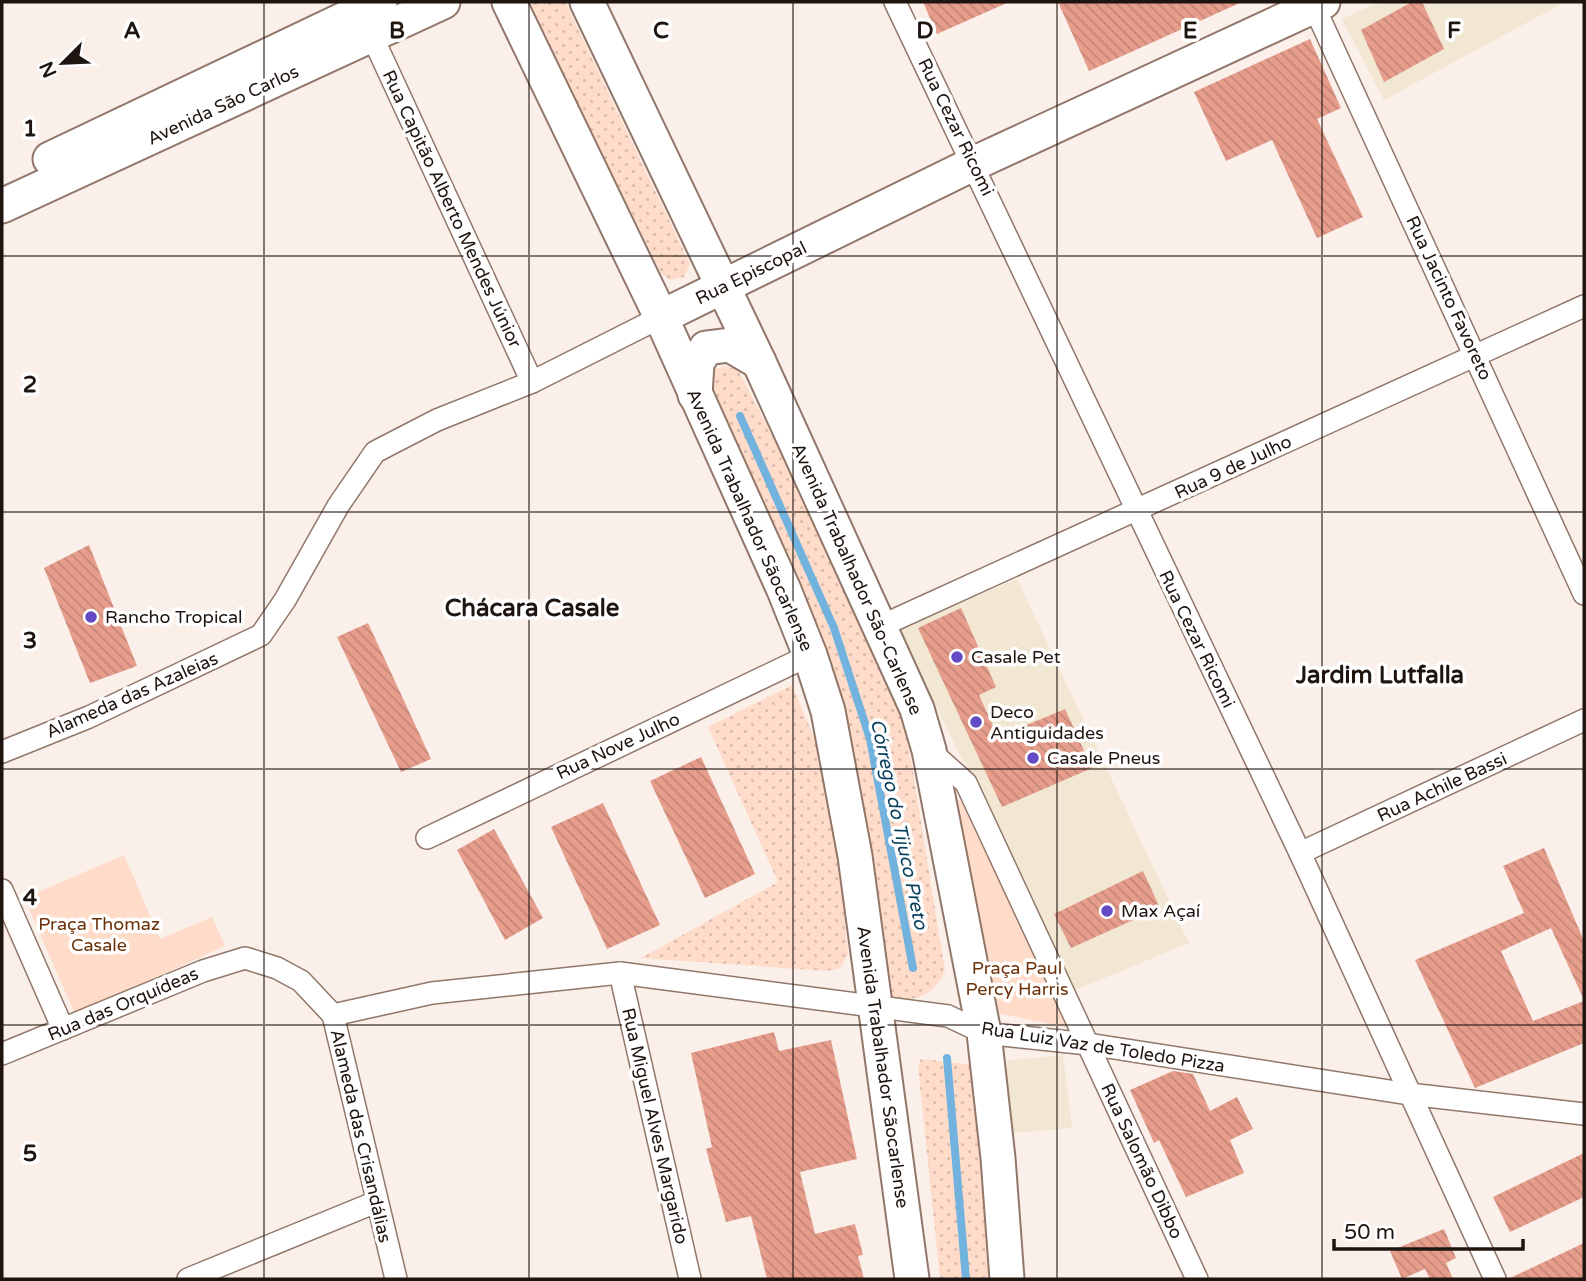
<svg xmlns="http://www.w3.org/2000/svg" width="1586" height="1281" font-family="'Varela Round',sans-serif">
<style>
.commercial{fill:#f1e7d2}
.grass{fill:url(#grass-dots)}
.park{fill:#ffdcc9}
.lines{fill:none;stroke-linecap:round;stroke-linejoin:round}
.stream{stroke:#71b3de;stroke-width:8}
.building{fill:url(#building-back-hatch)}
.minor-casing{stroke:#917769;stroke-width:24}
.primary-casing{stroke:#917769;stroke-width:37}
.minor{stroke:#fff;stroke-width:21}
.primary{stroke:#fff;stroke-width:33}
.grid{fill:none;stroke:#1f1510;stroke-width:2;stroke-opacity:0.55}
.poi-dot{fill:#624bc4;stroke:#fff;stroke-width:2.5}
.labels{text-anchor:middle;stroke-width:7;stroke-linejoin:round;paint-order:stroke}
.street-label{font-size:18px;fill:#1f1510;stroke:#fff}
.poi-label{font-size:18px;fill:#1f1510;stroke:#fff;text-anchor:start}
.park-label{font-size:18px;fill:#6c3109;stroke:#fff}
.water-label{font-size:19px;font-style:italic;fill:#083f5c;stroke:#fff}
.district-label{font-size:24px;font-weight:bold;fill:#1f1510;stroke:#fff}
.grid-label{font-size:23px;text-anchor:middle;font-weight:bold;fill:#1f1510;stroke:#fff;stroke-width:7;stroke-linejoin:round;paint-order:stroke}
</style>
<defs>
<pattern id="grass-dots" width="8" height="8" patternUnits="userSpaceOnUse" patternTransform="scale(1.75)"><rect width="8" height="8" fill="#ffdcc9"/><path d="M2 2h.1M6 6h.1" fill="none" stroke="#dabcac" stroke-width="1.8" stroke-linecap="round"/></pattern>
<pattern id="building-back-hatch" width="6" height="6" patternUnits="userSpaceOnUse" patternTransform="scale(1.75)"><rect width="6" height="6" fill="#e69d8c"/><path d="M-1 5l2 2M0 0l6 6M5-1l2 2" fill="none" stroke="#c58678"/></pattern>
</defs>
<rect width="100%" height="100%" fill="#fbefe9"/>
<g class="commercial">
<polygon points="1379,2 1565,2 1384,100 1342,19"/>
<polygon points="1017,579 1189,943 1075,990 899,630"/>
<polygon points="1063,1055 1072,1128 1003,1134 993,1062"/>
</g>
<g class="grass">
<polygon points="524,2 565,2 690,264 684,277 670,280 661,273 607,164 590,140"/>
<path d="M725,366L738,370L806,501L904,716L945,971C931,998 916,1001 888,999L867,848L707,387L711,371Z"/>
<polygon points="792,685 815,740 838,848 848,954 840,968 827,971 641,958 778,882 708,727"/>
<polygon points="921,1059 974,1065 997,1279 940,1279 918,1066"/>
</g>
<g class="park">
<polygon points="955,799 971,805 1080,1030 987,1011"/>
<polygon points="124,855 160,939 212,917 225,946 75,1014 24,898"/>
</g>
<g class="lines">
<g class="stream">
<polyline points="740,416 834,628 870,739 913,968"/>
<polyline points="947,1058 966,1279"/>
</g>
</g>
<g class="building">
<polygon points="923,2 1009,2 937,34"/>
<polygon points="1058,2 1242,2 1089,71"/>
<polygon points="1412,2 1422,2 1444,49 1384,82 1361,30"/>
<polygon points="1310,39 1341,108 1317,119 1363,217 1317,238 1272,140 1226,161 1194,92"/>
<polygon points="89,545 137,666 90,683 44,568"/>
<polygon points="961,608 996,687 979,695 998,737 1065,709 1092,768 1002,807 918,628"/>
<polygon points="368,623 431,759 401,772 337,637"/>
<polygon points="701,757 755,874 705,898 650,781"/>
<polygon points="603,803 660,925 607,949 551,827"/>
<polygon points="494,829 543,918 505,940 457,850"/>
<polygon points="1544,848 1584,941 1584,1000 1551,928 1501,951 1533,1021 1584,1001 1584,1043 1475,1088 1415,960 1524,913 1503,866"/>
<polygon points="1143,871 1160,908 1071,948 1054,914"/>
<polygon points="774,1032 779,1051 831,1040 857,1159 800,1172 815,1234 855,1224 863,1255 858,1256 864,1279 767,1279 751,1216 726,1222 706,1149 712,1147 691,1053"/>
<polygon points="1173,1071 1193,1074 1210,1111 1237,1097 1253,1129 1230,1140 1244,1173 1186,1197 1159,1140 1154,1143 1130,1090"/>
<polygon points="1584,1153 1584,1197 1510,1232 1493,1197"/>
<polygon points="1444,1229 1456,1258 1446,1263 1453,1279 1430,1279 1425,1269 1402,1279 1390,1251"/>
<polygon points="1584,1243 1584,1279 1508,1279"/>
</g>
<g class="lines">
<defs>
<g id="minor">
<polyline points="895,2 1300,853 1495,1279"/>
<polyline points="1312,2 1584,594"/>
<polyline points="372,36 532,382"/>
<polyline points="881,626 1584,306"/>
<polyline points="929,750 966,783 1197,1279"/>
<polyline points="2,752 89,717 261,635 285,600 338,506 375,452 437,420 532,382 661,317"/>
<polyline points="427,838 810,655"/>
<polyline points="1300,853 1584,720"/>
<polyline points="2,890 63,1029"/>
<polyline points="620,973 690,1279"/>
<polyline points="333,1015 432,993 620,973 948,1016 984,1033 1088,1044 1409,1094 1584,1114"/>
<polyline points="2,1054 203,971 245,958 277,968 301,981 333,1015 396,1279"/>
<polyline points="188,1279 376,1202"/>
</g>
<g id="primary">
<polyline points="509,2 661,317 784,590 810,655 828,711 855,856 912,1279"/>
<polyline points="587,2 759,362 917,709 929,750 984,1033 998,1158 1007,1279"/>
<polyline points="50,159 380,2"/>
<polyline points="2,206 443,2"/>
<polyline points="661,317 975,163 1323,2"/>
<polyline points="695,395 697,363 706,348 730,345 759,362"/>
</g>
</defs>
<use href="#minor" class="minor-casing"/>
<use href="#primary" class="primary-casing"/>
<use href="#minor" class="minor"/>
<use href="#primary" class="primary"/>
</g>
<path class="grid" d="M264,2V1279M529,2V1279M793,2V1279M1057,2V1279M1322,2V1279M2,256H1584M2,512H1584M2,769H1584M2,1025H1584"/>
<g class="poi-dot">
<circle cx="91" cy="617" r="7"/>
<circle cx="957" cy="657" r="7"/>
<circle cx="976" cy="722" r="7"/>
<circle cx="1033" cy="758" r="7"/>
<circle cx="1107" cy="911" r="7"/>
</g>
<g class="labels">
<g class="street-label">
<text transform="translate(223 105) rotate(-25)" y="6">Avenida São Carlos</text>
<text transform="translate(956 127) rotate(64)" y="6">Rua Cezar Ricomi</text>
<text transform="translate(452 209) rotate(65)" y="6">Rua Capitão Alberto Mendes Júnior</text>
<text transform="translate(751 273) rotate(-26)" y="6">Rua Episcopal</text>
<text transform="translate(1449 298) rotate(65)" y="6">Rua Jacinto Favoreto</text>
<text transform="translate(1233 467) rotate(-25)" y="6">Rua 9 de Julho</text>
<text transform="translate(750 520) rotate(66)" y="6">Avenida Trabalhador Sãocarlense</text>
<text transform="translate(857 579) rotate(66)" y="6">Avenida Trabalhador São-Carlense</text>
<text transform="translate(1197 639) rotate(64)" y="6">Rua Cezar Ricomi</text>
<text transform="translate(132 695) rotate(-24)" y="6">Alameda das Azaleias</text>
<text transform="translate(618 746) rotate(-25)" y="6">Rua Nove Julho</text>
<text transform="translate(1442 787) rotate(-25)" y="6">Rua Achile Bassi</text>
<text transform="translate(123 1004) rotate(-23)" y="6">Rua das Orquídeas</text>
<text transform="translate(1103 1047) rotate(9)" y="6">Rua Luiz Vaz de Toledo Pizza</text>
<text transform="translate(883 1067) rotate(82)" y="6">Avenida Trabalhador Sãocarlense</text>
<text transform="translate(655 1126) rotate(77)" y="6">Rua Miguel Alves Margarido</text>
<text transform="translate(361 1136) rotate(77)" y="6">Alameda das Crisandálias</text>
<text transform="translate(1142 1161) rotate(65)" y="6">Rua Salomão Dibbo</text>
</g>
<g class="poi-label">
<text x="105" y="623">Rancho Tropical</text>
<text x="971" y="663">Casale Pet</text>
<text x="990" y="718">Deco<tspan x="990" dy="21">Antiguidades</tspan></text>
<text x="1047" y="764">Casale Pneus</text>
<text x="1121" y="917">Max Açaí</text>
</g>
<g class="park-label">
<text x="99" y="930">Praça Thomaz<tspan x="99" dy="21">Casale</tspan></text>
<text x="1017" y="974">Praça Paul<tspan x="1017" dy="21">Percy Harris</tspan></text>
</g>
<g class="water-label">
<text transform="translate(900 824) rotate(78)" y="7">Córrego do Tijuco Preto</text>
</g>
<g class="district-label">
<text x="532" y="616">Chácara Casale</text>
<text x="1380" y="683">Jardim Lutfalla</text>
</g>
</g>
<g class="grid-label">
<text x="132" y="38">A</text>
<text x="397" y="38">B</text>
<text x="661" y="38">C</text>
<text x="925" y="38">D</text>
<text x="1190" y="38">E</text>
<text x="1454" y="38">F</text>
<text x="30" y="136">1</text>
<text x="30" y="392">2</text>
<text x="30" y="648">3</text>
<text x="30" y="905">4</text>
<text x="30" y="1161">5</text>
</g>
<rect width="1586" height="1281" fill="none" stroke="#1f1510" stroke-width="7"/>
<g transform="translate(63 63) rotate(246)" stroke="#ffffff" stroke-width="5" paint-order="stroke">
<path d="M0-5L12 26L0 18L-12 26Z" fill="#1f1510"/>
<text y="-10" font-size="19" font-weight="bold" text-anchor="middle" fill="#1f1510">N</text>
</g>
<path d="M1334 1239v10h189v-10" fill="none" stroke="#1f1510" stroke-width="3.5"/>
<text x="1344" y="1239" font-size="21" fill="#1f1510" stroke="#ffffff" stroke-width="5" paint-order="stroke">50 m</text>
</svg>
